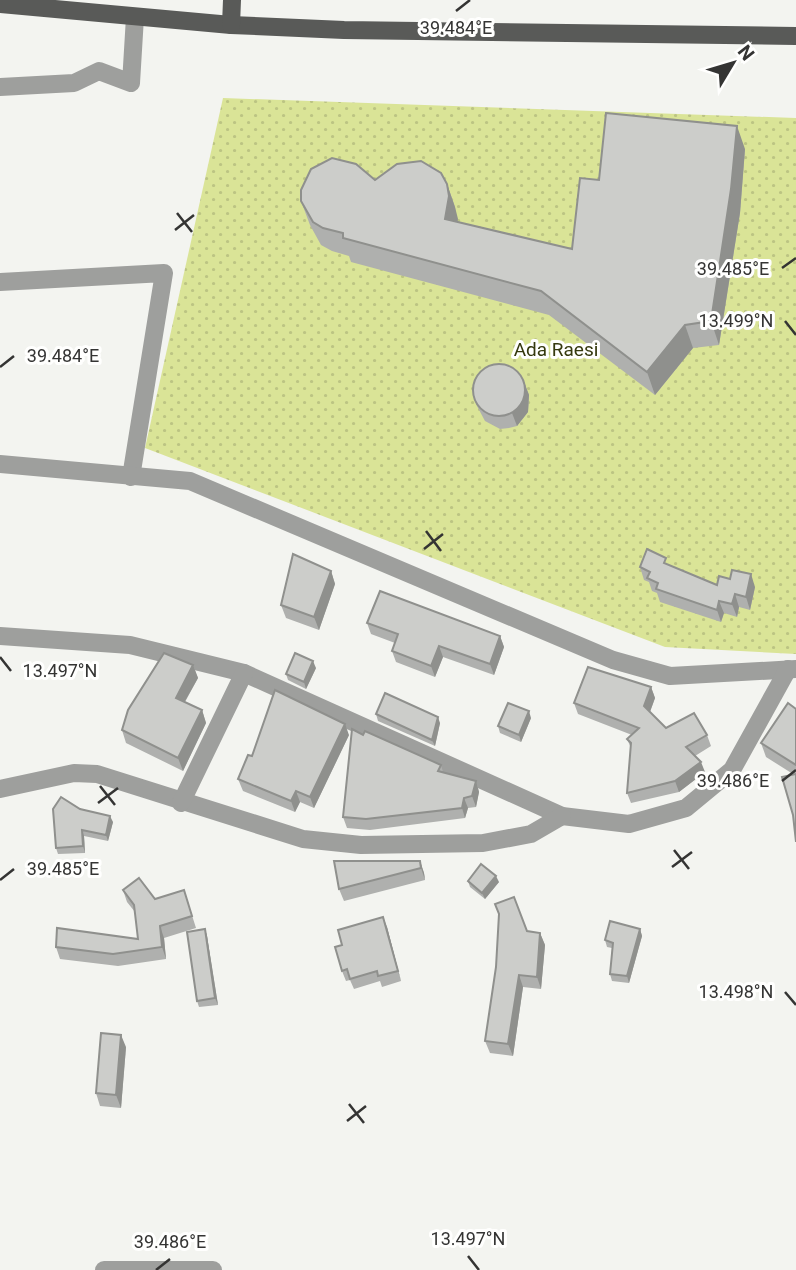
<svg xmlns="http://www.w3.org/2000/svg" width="796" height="1270" font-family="Roboto,sans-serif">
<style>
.park{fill:url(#park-dots)}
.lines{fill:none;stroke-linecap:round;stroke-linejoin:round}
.minor{stroke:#9e9f9d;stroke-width:18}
.major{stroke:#595a58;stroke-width:18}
.wall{fill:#afb0ae}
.shaded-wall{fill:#8f908d}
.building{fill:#cccdca;stroke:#8f908d;stroke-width:2}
.ticks{fill:none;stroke:#343433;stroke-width:2.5}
.labels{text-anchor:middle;stroke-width:6;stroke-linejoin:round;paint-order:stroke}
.park-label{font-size:19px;fill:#35390e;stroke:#fffffe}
.ticks-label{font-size:18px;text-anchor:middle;fill:#343433;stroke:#fffffe;stroke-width:6;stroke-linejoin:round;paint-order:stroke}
</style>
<defs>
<pattern id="park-dots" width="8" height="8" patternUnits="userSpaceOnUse" patternTransform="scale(1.75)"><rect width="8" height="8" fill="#dae497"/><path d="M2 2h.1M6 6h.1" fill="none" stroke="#bcc483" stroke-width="1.8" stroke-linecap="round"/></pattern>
</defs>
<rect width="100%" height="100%" fill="#f3f4f0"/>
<polygon class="park" points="223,98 796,118 796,654 665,647 145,448"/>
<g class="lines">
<g class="minor">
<polyline points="0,87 74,83 99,71 131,83 135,17"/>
<polyline points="0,282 164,273 131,477"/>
<polyline points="0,464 190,481 613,660 670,676 796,669"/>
<polyline points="0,636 130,645 244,673 562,816 629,824 686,808 732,770 788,669"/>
<polyline points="0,789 74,773 97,774 303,839 361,845 483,843 531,834 562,816"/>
<polyline points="181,803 244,673"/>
<polyline points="104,1270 213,1270"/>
</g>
<g class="major">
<polyline points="0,4 231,25 344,30 796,36"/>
<polyline points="231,25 232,0"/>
</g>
</g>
<g class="wall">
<polygon points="745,149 740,213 719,345 693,348 655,395 549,315 351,262 349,256 332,251 321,245 310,225 301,201 375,180 447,184 455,207 457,222 572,249 599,180"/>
<polygon points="524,382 529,395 528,412 517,426 509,428 500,429 485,421 477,406 473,393"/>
<polygon points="669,565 717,585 755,587 750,610 739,607 737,617 724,613 721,622 660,602 657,593 652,591 649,582 644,580 640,567"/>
<polygon points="331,571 335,584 319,630 286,618 281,605"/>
<polygon points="367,623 500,636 504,647 494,675 443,657 435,677 396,662 392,651 395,643 371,634"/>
<polygon points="193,665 198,678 185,702 202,710 206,723 183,771 126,743 122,730"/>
<polygon points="316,668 306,689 288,680 286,674"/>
<polygon points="651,687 655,698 650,712 666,728 707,735 711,746 695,756 705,772 679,792 631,803 627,793 631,748 627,739 632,735 578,714 574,703"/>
<polygon points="796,709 796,843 793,774 766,757 761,743"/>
<polygon points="376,714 440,723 435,746 378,721"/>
<polygon points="531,718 521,742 500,733 498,726"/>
<polygon points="349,735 314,808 300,802 295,812 243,791 238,779 252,756"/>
<polygon points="363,735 441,765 443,772 476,781 479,792 476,807 468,808 465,818 370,830 347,828 343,817"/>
<polygon points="80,809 113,822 108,841 84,836 85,853 58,854 56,848"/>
<polygon points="420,861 424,873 425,880 344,901 339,889"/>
<polygon points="468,881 499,882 485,899 470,887"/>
<polygon points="123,890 155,899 184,890 196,928 164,938 166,959 118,966 60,959 56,947 138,939 135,912 127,902"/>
<polygon points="387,927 401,981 382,987 380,981 354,989 350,980 346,981 342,971 342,945"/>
<polygon points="205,929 207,936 218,1005 199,1007 197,1001"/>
<polygon points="640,929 642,936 629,983 612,981 610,974 612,948 607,947 605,940"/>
<polygon points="527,931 540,933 545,945 541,989 523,987 513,1056 490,1053 485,1041"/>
<polygon points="126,1047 121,1108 100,1106 96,1093"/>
</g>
<g class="shaded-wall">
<polygon points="737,126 745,149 740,213 719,345 711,321"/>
<polygon points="447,184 455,207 458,219 454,242 445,219"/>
<polygon points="685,325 693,348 655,395 647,372"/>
<polygon points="524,382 529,395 528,412 517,426 512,413"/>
<polygon points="331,571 335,584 319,630 314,617"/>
<polygon points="751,574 755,587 750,610 746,597"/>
<polygon points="735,594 739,607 737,617 732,604"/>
<polygon points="719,601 724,613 721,622 717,610"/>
<polygon points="500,636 504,647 494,675 490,664"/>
<polygon points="439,646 443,657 435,677 431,666"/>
<polygon points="313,661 316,668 306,689 304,682"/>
<polygon points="193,665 198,678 180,710 176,698"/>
<polygon points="651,687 655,698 648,717 644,706"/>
<polygon points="202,710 206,723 183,771 178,758"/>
<polygon points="529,711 531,718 521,742 519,735"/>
<polygon points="438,717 440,723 435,746 432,740"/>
<polygon points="345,724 349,735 314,808 310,797"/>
<polygon points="701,762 705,772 679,792 675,781"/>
<polygon points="476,781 479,792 476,807 472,796"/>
<polygon points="296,791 300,802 295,812 291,801"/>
<polygon points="464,798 468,808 465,818 462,808"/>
<polygon points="110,816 113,822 108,841 106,835"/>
<polygon points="82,830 84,836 85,853 83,846"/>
<polygon points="420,861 424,873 425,880 421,868"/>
<polygon points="496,876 499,882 485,899 482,893"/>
<polygon points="383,917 387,927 401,981 398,971"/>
<polygon points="160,926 164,938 166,959 162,947"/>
<polygon points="205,929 207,936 218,1005 215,998"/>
<polygon points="640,929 642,936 629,983 627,976"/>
<polygon points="540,933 545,945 541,989 537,977"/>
<polygon points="519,975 523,987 513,1056 508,1044"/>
<polygon points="121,1035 126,1047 121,1108 116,1095"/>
</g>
<g class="building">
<polygon points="606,113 737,126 731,189 711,321 685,325 647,372 541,291 343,238 343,233 323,228 313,222 301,201 301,190 311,169 332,158 356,164 375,180 397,164 421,161 441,173 447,184 449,196 445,219 572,249 580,178 599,180"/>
<circle cx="499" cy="390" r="26"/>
<polygon points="647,549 666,558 664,563 717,585 719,576 730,579 732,570 751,574 746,597 735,594 732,604 719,601 717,610 656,589 658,583 647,578 650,572 640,567"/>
<polygon points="293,554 331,571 314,617 281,605"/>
<polygon points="380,591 500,636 490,664 439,646 431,666 392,651 398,634 367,623"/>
<polygon points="164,653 193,665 176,698 202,710 178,758 122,730 128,710"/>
<polygon points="295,653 313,661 304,682 286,674"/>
<polygon points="588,667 651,687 644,706 666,728 694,713 707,735 686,747 701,762 675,781 627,793 631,743 627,739 639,728 574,703"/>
<polygon points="275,690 345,724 310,797 296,791 291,801 238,779 248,755 252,756"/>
<polygon points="385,693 438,717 432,740 376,714"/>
<polygon points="508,703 529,711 519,735 498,726"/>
<polygon points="788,703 796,709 796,765 761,743"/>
<polygon points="352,729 363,735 365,731 441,765 438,771 476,781 472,796 464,798 462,808 366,819 343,817"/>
<polygon points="796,774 796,842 793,815 782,777"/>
<polygon points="61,797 80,809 110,816 106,835 82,830 83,846 56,848 53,809"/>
<polygon points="334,861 420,861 421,868 339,889"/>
<polygon points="481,864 496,876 482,893 468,881"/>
<polygon points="139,878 155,899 184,890 192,916 160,926 162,947 113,954 56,947 57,928 138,939 134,905 123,890"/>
<polygon points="514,897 527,931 540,933 537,977 519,975 508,1044 485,1041 496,967 499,914 495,904"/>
<polygon points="383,917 398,971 378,976 377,971 350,979 347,969 342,971 335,947 342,945 338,930"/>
<polygon points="610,921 640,929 627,976 610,974 613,943 605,940"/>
<polygon points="205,929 215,998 197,1001 187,932"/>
<polygon points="101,1033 121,1035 116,1095 96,1093"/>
</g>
<path class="ticks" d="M456,11L470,0M177,213L192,232M175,230L194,215M782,268L796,258M785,321L796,335M0,367L14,356M426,531L441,551M424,549L443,534M0,657L11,671M782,781L796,770M100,786L115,805M98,803L118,788M674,850L689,869M672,867L692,852M0,880L14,869M785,992L796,1005M349,1104L364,1123M347,1121L366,1106M468,1256L479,1270M156,1270L170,1259"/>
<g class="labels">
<g class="park-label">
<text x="556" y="356">Ada Raesi</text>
</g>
</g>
<g class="ticks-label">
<text x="456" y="34">39.484°E</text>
<text x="733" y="275">39.485°E</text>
<text x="736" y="327">13.499°N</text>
<text x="63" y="362">39.484°E</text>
<text x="60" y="677">13.497°N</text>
<text x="733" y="787">39.486°E</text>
<text x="63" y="875">39.485°E</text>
<text x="736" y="998">13.498°N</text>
<text x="468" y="1245">13.497°N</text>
<text x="170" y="1248">39.486°E</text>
</g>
<g transform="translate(733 63) rotate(52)" stroke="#fffffe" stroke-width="5" paint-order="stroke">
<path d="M0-5L12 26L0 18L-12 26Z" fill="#343433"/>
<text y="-10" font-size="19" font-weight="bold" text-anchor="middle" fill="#343433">N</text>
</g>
</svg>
